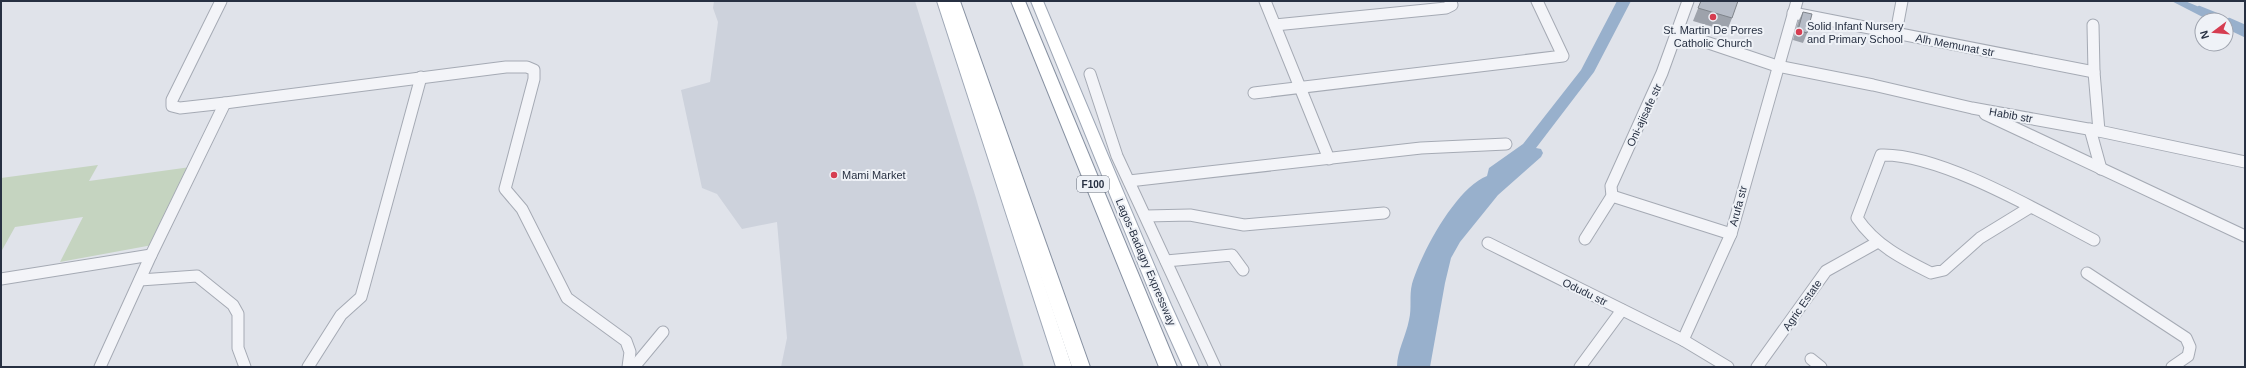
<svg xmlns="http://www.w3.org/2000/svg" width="2246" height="368" font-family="Arial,sans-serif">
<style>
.built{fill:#cdd2dc}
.green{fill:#c5d4c0}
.water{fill:#98b0cc}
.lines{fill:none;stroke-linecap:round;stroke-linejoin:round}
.stream{stroke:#98b0cc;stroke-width:2.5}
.river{fill:#98b0cc;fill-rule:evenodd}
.minor-casing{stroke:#a5aab4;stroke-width:13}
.major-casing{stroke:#9ea7b6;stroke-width:2}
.highway-casing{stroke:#8690a1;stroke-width:2}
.minor{stroke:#f3f4f8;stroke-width:11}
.major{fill:#fff;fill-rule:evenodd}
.highway{fill:#fff;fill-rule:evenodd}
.wall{fill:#9da2ab}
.building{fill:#b6bcc7;stroke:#7f848b}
.poi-dot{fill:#d63d51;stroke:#eff2f7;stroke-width:1.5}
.labels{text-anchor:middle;stroke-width:4;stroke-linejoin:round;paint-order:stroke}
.shield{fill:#eff2f7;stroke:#636a78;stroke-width:1}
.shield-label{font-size:10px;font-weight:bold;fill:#273042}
.poi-label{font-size:11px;fill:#273042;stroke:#eff2f7;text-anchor:start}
.street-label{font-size:11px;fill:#273042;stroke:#eff2f7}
</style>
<rect width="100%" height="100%" fill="#e0e3ea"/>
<polygon class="built" points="714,1 915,1 976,198 1024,367 781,367 787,338 777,222 742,229 717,194 702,188 681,90 710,82 718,22 713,8"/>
<polygon class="green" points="98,165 89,181 198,166 158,244 60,262 83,217 15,227 1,252 1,178"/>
<polygon class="water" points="2174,1 2185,1 2245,26 2245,36 2226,27 2226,20 2211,20"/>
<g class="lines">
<g class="stream">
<polyline points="2174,1 2211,20"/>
<polyline points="2199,7 2219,15"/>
<polyline points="2229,19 2245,26"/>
<polyline points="2226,27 2245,36"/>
</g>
<path class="river" d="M1617,1H1631L1594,72L1536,148L1541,149L1543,153L1541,157L1498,195L1460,242L1451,258L1445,283L1430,367H1397C1397,351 1406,336 1409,320C1412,308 1409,296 1412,284C1421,253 1456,188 1487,176L1489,168L1523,144L1581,70Z"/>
<defs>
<g id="minor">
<polyline points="221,1 172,100 172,106 180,108 225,103 506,67 527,67 534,70 534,79 505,189 522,209 567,298 626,341 630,352 628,367"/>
<polyline points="1265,1 1329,159"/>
<polyline points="1793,13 2094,72"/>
<polyline points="1275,25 1446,8 1452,5 1450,1"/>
<polyline points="2093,25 2094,72 2099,131"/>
<polyline points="1676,32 1777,66 1873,85 1972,108 2099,131 2245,162"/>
<polyline points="1896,33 1902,1"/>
<polyline points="1090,74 1117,156 1215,367"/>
<polyline points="1254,93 1563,56 1537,1"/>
<polyline points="1985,114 2245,236"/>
<polyline points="2090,129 2101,169"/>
<polyline points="1129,181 1421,148 1506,144"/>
<polyline points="1612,196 1731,234"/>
<path d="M2029,208L1980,238L1944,270L1931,273C1903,259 1875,245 1857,218L1881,155C1940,153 2040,212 2094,240"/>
<polyline points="1146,216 1190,215 1244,225 1384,213"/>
<polyline points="1585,239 1612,196 1611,186 1662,73 1688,1"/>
<polyline points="1488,243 1683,340 1728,367"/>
<polyline points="1166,261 1232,255 1243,270"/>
<polyline points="2087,273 2186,338 2190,347 2188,356 2172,367"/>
<polyline points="1,279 151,255"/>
<polyline points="140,280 197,276 233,305 238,314 238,348 245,367"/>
<polyline points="1683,340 1731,234 1797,1"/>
<polyline points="1811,359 1821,367"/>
<polyline points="100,367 151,255 225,103"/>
<polyline points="308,367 341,315 361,297 421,77"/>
<polyline points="634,367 663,332"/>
<polyline points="1580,367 1622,310"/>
<polyline points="1757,367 1826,271 1878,242"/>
</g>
<g id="major">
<polygon points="937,1 949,1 1072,367 1056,367"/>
<polygon points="1031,1 1043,1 1171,305 1199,367 1183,367 1155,305"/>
</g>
<g id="highway">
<polygon points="946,1 960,1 1090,367 1072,367"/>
<polygon points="1011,1 1025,1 1177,367 1159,367"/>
</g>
</defs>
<use href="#minor" class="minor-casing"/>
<use href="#major" class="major-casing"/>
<use href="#highway" class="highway-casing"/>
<use href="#minor" class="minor"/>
<use href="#major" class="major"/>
<use href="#highway" class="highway"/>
</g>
<g class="wall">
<polygon points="1701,1 1732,18 1727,31 1693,21"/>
<polygon points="1803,12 1807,33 1803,43 1793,40 1798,22"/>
</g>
<g class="building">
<polygon points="1701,1 1738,1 1732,18 1698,8"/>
<polygon points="1803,12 1812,14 1807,33 1798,30"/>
</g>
<g class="poi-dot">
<circle cx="1713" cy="17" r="4"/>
<circle cx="1799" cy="32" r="4"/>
<circle cx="834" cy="175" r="4"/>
</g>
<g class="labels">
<rect class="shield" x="1077" y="176" width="32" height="16" rx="3"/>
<g class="shield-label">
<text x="1093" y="188">F100</text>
</g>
<g class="poi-label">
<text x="1807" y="30">Solid Infant Nursery<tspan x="1807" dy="13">and Primary School</tspan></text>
<text x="1713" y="34" text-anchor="middle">St. Martin De Porres<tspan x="1713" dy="13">Catholic Church</tspan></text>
<text x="842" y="179">Mami Market</text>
</g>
<g class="street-label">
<text transform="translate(1955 45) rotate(11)" y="4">Alh Memunat str</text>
<text transform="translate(1644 115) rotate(-65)" y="4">Oni-ajisafe str</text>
<text transform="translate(2011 115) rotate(10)" y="4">Habib str</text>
<text transform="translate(1738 206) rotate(-75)" y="4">Arufa str</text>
<text transform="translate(1146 262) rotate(67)" y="4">Lagos-Badagry Expressway</text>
<text transform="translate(1585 292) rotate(26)" y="4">Odudu str</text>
<text transform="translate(1802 305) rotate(-55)" y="4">Agric Estate</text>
</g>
</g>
<rect width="2246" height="368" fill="none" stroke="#273042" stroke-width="4"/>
<g transform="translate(2214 32) rotate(254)"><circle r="19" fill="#eff2f7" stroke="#9fa4af"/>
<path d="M0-3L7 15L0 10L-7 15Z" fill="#d63d51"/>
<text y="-6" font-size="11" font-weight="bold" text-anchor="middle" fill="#273042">N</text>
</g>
</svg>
